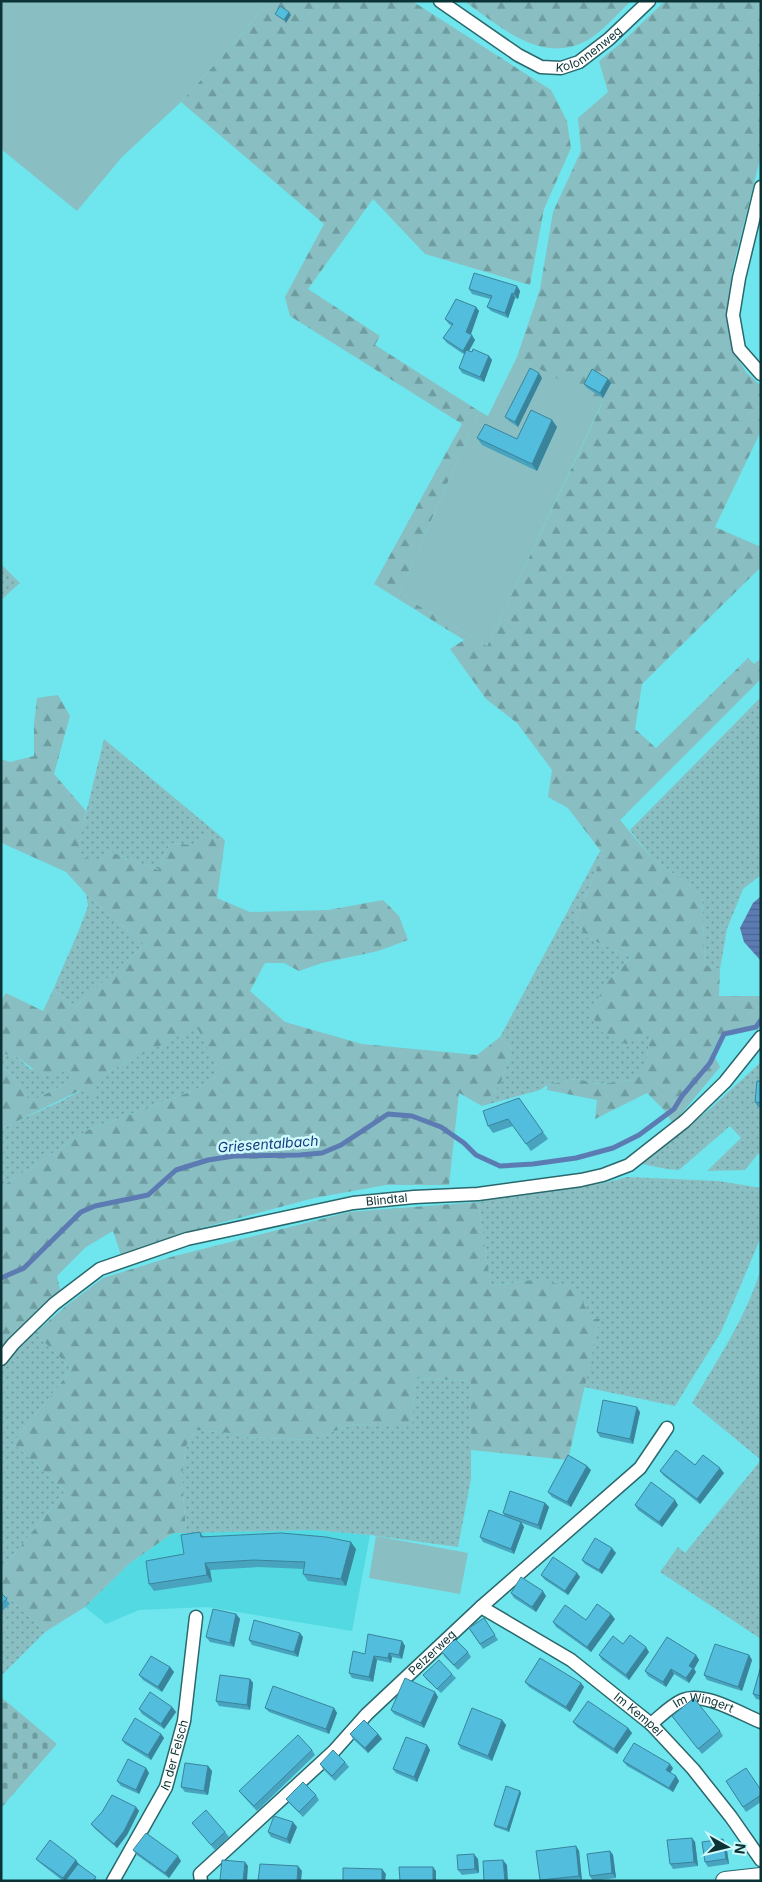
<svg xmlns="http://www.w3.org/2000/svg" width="762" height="1882" font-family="Inter,sans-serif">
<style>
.built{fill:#52d9e1}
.green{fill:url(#green-dots)}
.forest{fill:url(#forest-firs)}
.cemetery{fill:url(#cemetery-stones)}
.pitch{fill:#89bfc3}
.water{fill:url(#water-rules)}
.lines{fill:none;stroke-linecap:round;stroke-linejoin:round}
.stream{stroke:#5c7bb2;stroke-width:5}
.street-casing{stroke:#29686c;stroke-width:15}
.secondary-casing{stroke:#29686c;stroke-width:20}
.street{stroke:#fff;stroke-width:12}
.secondary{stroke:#fff;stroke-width:18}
.wall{fill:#47a3be}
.shaded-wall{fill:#3a849b}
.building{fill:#53bddd;stroke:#3a849b}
.labels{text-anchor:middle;stroke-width:5;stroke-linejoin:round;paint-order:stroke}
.street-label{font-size:12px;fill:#0b3335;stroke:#d0fafc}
.water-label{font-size:14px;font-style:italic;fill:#163a7e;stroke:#d0fafc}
</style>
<defs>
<pattern id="green-dots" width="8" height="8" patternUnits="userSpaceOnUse" patternTransform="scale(1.25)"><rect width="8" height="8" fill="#89bfc3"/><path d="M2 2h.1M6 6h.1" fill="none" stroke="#6e9c9f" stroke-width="1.8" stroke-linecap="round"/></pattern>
<pattern id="forest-firs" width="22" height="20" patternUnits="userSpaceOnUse" patternTransform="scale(1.25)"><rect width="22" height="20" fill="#89bfc3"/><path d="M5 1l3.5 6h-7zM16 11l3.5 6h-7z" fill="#6e9c9f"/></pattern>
<pattern id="cemetery-stones" width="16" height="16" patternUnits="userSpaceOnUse" patternTransform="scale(1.25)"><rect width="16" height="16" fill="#89bfc3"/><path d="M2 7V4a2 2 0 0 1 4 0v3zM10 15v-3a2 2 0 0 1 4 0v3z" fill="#6e9c9f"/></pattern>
<pattern id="water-rules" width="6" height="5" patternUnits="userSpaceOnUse" patternTransform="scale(1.25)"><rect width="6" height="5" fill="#5c7bb2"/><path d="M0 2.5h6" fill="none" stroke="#4a6592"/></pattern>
</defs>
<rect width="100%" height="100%" fill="#6fe5ed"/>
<polygon class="built" points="314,1530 370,1535 352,1631 207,1607 139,1610 106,1624 85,1607 130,1563 173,1533"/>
<g class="green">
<polygon points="1,564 20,583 1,600"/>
<polygon points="761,697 761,875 743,889 727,929 720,969 705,965 702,895 651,857 630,830"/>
<polygon points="104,739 225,840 203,836 192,845 170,843 158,870 106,850 98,865 76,854"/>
<polygon points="600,851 603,854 575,921 588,938 631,957 607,982 650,1035 646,1065 632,1080 600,1084 576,1079 547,1085 540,1090 482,1106 500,1085 512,1049 500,1037"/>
<polygon points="86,894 145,945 76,1006 53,990 79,930 88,906"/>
<path d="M197,1026L220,1074L195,1090L88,1130L1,1187V1129C38,1111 79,1096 110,1071Z"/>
<polygon points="1,1053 17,1057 30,1069 58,1074 68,1069 73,1080 30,1102 11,1073 1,1068"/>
<polygon points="761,1062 761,1154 758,1154 745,1170 707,1171 741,1138 730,1126 679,1170 667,1169 642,1164 711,1108"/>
<path d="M627,1177L719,1181L761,1188V1237L721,1332L675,1406L584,1387L600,1319L591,1318L532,1280L491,1286L478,1202C496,1198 513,1194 531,1192C564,1188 596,1187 627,1177Z"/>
<path d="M761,1269V1639L660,1572L678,1547L685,1553L761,1460L692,1403C718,1359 746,1317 761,1269Z"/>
<polygon points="35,1333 72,1369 13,1443 65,1491 1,1571 1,1365 24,1341"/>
<polygon points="415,1378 471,1381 471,1479 458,1547 370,1535 314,1530 186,1533 182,1477 186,1446 196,1430 242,1434 241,1437 308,1440 355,1424 412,1426"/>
<polygon points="1,1590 45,1632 1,1676"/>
</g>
<g class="forest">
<polygon points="268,1 412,1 551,90 567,121 571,148 544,209 530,285 425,254 373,199 308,289 380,336 375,345 479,411 399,594 487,646 602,404 517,357 540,289 553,212 581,151 578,118 608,92 599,61 621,43 665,1 761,1 761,155 732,271 729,297 728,325 731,343 738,359 746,372 761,386 761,431 715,527 761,547 761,567 642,684 635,729 656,748 748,658 754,664 761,658 761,679 620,820 651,857 702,895 705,965 720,969 719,996 761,996 761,1016 755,1025 722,1033 712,1052 720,1067 673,1124 665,1111 647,1093 595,1119 597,1100 547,1090 547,1085 576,1079 600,1084 631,1080 646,1064 650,1035 626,1044 602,1032 590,1013 607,982 631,957 588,938 575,921 603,854 568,808 548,797 552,770 517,723 486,699 450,649 464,640 374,584 462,424 290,316 285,297 324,224 181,102 242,34"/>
<path d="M464,1H631C617,14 604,30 588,40C541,66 500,26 464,1Z"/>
<polygon points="58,695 70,716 54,774 86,811 77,854 98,864 106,850 158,870 170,843 192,845 203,836 225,840 217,898 250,912 328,910 383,900 399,916 408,940 378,951 322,963 299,971 284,963 265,963 250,991 285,1022 362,1044 477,1055 500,1037 512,1049 500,1085 482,1106 459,1093 449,1185 386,1185 314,1198 201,1228 153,1245 121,1255 113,1231 86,1247 57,1276 60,1290 1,1350 1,1187 88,1130 195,1090 220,1074 197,1027 110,1071 100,1080 93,1095 79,1091 1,1129 1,1068 11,1073 30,1102 73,1080 68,1070 58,1074 42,1076 17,1057 1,1053 1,1001 6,993 43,1011 53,990 76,1006 145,945 86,894 66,872 4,844 1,841 1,759 10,762 34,756 34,724 37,698"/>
<polygon points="478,1202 491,1286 532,1280 574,1286 591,1318 600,1319 568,1460 471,1450 471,1381 415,1378 412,1427 355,1424 308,1440 241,1437 241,1434 196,1430 186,1446 182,1477 186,1533 173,1533 130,1563 85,1607 45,1632 1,1590 1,1571 65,1491 13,1443 72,1369 35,1333 67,1305 103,1278 171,1257 349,1212"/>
</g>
<polygon class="cemetery" points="1,1697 57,1744 1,1808"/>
<g class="pitch">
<polygon points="1,1 268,1 242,34 181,102 122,157 77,211 1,149"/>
<polygon points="517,357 602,403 487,646 399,594 479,411 488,416"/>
<polygon points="376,1536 468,1553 460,1594 369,1578"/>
</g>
<polygon class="water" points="761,896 761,961 744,942 740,928 753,903"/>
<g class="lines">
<polyline class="stream" points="1,1278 24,1268 81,1212 95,1206 148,1195 176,1170 208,1160 234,1156 300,1155 322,1153 341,1145 388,1114 412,1116 441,1127 464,1143 476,1155 500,1166 533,1164 576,1158 613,1148 639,1135 674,1109 682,1096 710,1063 724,1034 756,1027 761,1020"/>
<defs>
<g id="street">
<path id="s1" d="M440,1L518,55L541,67L561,68L579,62L609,39L649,1"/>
<polyline points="761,187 739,278 733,315 739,349 761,374"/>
<path id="s2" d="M1,1359L13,1344L54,1304L100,1269L187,1239L353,1203L414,1197L478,1194L581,1180L603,1175L629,1165L685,1121L725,1082L761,1037"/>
<path id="s3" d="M481,1607L571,1660L651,1724L693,1769L731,1817L761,1860"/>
<path id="s4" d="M651,1724C661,1716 671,1705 683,1700C704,1691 741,1714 761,1722"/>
<path id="s5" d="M113,1881L166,1787L184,1721L196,1617"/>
<path id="s6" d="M201,1881L200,1874L334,1751L367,1714L481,1607L640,1468L667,1428"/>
</g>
<polyline id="secondary" points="725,1881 761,1877"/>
</defs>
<use href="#street" class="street-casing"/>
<use href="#secondary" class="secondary-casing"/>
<use href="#street" class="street"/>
<use href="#secondary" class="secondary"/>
</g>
<g class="wall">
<polygon points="517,286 520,291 518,299 515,298 508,318 491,311 487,307 490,299 472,294 469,289"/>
<polygon points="476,307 479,311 470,335 475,340 469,351 489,356 492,360 484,382 462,373 459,368 465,355 447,343 443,338 452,326 449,324 445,319"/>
<polygon points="542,378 518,427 509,421 505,417"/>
<polygon points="608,379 611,383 603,398 587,388 584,384"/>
<polygon points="552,420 557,427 537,471 482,445 477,438 517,439"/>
<polygon points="761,1081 761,1107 758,1107 755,1102"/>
<polygon points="519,1098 548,1139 531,1151 513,1126 493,1133 488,1126"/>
<polygon points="640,1412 633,1444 600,1437 597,1432"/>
<polygon points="591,1470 571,1507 552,1497 548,1492"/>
<polygon points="660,1471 724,1473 700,1504 664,1476"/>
<polygon points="545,1503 549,1507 541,1530 522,1523 524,1527 514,1554 483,1542 480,1537 505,1516 503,1513"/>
<polygon points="635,1505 678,1505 662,1527 638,1510"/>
<polygon points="200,1532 203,1536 356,1549 346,1586 308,1581 303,1574 304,1569 258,1567 210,1570 212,1582 154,1591 149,1584 184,1554"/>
<polygon points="616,1553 602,1574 585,1564 582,1560"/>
<polygon points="577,1573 580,1577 568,1595 545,1580 541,1575"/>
<polygon points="1,1593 10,1604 1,1612"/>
<polygon points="511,1593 546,1596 536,1612 514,1598"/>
<polygon points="236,1614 240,1619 234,1647 210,1642 206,1637"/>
<polygon points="484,1618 498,1640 483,1649 469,1628"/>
<polygon points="615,1619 591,1652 556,1627 553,1622"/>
<polygon points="303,1637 298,1657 252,1645 249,1640"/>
<polygon points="402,1641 405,1646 402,1659 392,1657 391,1663 377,1660 373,1682 352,1678 349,1673 365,1654"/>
<polygon points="623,1644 649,1652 629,1680 602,1660 599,1655"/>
<polygon points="442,1652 468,1652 471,1657 458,1670 445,1657"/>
<polygon points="696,1655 699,1660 694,1669 696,1672 689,1683 674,1674 666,1687 648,1676 645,1671"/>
<polygon points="749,1655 752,1660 742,1691 707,1680 704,1675"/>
<polygon points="761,1666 761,1700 756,1699 753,1694"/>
<polygon points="170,1667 174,1672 162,1692 143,1680 139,1675"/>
<polygon points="452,1674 456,1678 441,1693 427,1680 423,1675"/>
<polygon points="250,1679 253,1683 250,1710 219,1706 216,1701"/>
<polygon points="525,1682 581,1683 584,1687 570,1712 529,1687"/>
<polygon points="435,1692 438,1697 424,1728 394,1714 391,1710"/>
<polygon points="172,1707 176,1712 164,1729 142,1714 139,1709"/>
<polygon points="265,1708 334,1708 337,1713 329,1734 269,1712"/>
<polygon points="672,1716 720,1731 723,1736 702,1754"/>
<polygon points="502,1720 506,1725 492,1761 461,1749 458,1744"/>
<polygon points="573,1722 628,1728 632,1733 617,1754 577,1727"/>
<polygon points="161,1734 164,1738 151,1760 125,1744 122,1740"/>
<polygon points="350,1734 378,1734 382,1739 368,1753 353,1739"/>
<polygon points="427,1745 430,1750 417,1782 396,1773 393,1769"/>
<polygon points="312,1750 315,1755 257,1811 243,1796 239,1791"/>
<polygon points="623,1761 673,1768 670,1773 676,1776 679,1781 673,1792 627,1766"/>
<polygon points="345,1762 349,1767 335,1781 323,1769 320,1764"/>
<polygon points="208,1766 212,1771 208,1795 185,1792 181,1787"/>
<polygon points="146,1768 149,1773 139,1794 121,1786 117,1781"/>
<polygon points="726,1781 761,1790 761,1802 746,1812"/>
<polygon points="521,1793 509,1832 495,1827 494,1825"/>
<polygon points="316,1795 319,1800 303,1817 289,1803 286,1799"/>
<polygon points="136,1807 139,1811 127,1835 117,1848 95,1829 91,1824"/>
<polygon points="192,1823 225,1832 229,1837 215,1850"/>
<polygon points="297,1827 290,1844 271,1837 268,1832"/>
<polygon points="692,1838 695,1842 698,1866 673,1869 670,1864"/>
<polygon points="723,1839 726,1844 729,1864 708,1867 705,1862"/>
<polygon points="576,1846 579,1851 582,1881 540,1881"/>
<polygon points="133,1850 181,1861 169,1878 137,1855"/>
<polygon points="610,1851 613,1855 616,1878 593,1881 590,1876"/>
<polygon points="36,1859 76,1860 79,1864 98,1881 63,1881 40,1863"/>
<polygon points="478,1859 479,1873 462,1875 458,1870"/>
</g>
<g class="shaded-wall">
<polygon points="289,12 291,15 286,23 284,20"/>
<polygon points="517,286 520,291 518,299 514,294"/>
<polygon points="512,293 515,298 508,318 505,313"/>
<polygon points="476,307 479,311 470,337 466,332"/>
<polygon points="472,335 475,340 466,356 463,351"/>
<polygon points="489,356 492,360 484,382 480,377"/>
<polygon points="539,373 542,378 518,427 515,422"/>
<polygon points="608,379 611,383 603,398 600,393"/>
<polygon points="552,420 557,427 537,471 532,464"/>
<polygon points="637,1407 640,1412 633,1444 630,1439"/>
<polygon points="587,1466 591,1470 571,1507 567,1502"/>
<polygon points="720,1468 724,1473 700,1504 697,1499"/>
<polygon points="675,1500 678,1505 662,1527 659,1522"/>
<polygon points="545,1503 549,1507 541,1530 538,1525"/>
<polygon points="521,1522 524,1527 514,1554 511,1549"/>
<polygon points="351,1542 356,1549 346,1586 341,1579"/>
<polygon points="612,1548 616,1553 602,1574 599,1570"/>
<polygon points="205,1563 210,1570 212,1582 207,1575"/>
<polygon points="577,1573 580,1577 568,1595 565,1591"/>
<polygon points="543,1591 546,1596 536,1612 532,1607"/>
<polygon points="236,1614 240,1619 234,1647 230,1643"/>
<polygon points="611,1614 615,1619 591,1652 587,1647"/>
<polygon points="300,1633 303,1637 298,1657 294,1652"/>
<polygon points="402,1641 405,1646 402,1659 399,1655"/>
<polygon points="646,1647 649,1652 629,1680 626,1675"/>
<polygon points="389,1653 392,1657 391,1663 388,1658"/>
<polygon points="696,1655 699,1660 694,1669 696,1672 689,1683 686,1678 689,1666"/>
<polygon points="749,1655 752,1660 742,1691 738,1687"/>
<polygon points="374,1656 377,1660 373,1682 369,1677"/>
<polygon points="170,1667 174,1672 162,1692 158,1687"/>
<polygon points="671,1669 674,1674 666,1687 663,1682"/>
<polygon points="250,1679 253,1683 250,1710 247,1705"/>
<polygon points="581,1683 584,1687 570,1712 566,1707"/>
<polygon points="435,1692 438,1697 424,1728 421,1723"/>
<polygon points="172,1707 176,1712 164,1729 161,1724"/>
<polygon points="334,1708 337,1713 329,1734 326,1729"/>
<polygon points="502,1720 506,1725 492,1761 488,1756"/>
<polygon points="628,1728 632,1733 617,1754 614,1749"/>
<polygon points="161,1734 164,1738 151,1760 148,1755"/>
<polygon points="378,1734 382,1739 368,1753 365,1748"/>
<polygon points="427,1745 430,1750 417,1782 414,1777"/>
<polygon points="670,1764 673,1768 669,1775 666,1770"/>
<polygon points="208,1766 212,1771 208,1795 204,1791"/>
<polygon points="146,1768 149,1773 139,1794 136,1790"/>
<polygon points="676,1776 679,1781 673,1792 669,1788"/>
<polygon points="520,1791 521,1793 509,1832 507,1829"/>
<polygon points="136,1807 139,1811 127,1835 117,1848 114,1844"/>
<polygon points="293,1822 297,1827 290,1844 287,1839"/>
<polygon points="692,1838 695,1842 698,1866 694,1862"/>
<polygon points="723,1839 726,1844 729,1864 726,1859"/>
<polygon points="576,1846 579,1851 582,1881 579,1876"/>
<polygon points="610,1851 613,1855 616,1878 612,1873"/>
<polygon points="474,1854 478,1859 479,1873 475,1869"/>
<polygon points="178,1856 181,1861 169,1878 165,1873"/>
<polygon points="76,1860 79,1865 66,1880 67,1881 65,1881 63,1878"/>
<polygon points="503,1860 507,1865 508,1881 505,1881"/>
<polygon points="245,1862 248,1866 247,1881 243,1881"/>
<polygon points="298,1866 302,1871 301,1881 297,1881"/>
<polygon points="433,1867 436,1871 436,1881 433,1881"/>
<polygon points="382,1869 386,1874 385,1881 382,1881"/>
</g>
<g class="building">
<polygon points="280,6 289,12 284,20 275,14"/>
<polygon points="474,273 517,286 514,294 512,293 505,313 487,307 492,296 469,289"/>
<polygon points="456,299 476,307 466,332 472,335 463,351 443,338 453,324 445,319"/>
<polygon points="473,349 489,356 480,377 459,368 466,350 472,352"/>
<polygon points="530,368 539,373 515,422 505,417"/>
<polygon points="592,369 608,379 600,393 584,384"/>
<polygon points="531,410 552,420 532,464 477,438 485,424 517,439"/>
<polygon points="757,1081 761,1081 761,1103 755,1102"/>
<polygon points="519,1098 543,1132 526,1144 508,1119 488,1126 483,1111"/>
<polygon points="603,1400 637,1407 630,1439 597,1432"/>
<polygon points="676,1450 695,1465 703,1455 720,1468 697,1499 660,1471"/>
<polygon points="568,1455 587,1466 567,1502 548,1492"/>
<polygon points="651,1482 675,1500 659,1522 635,1505"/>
<polygon points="510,1491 545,1503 538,1525 503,1513"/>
<polygon points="489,1510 521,1522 511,1549 480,1537"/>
<polygon points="200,1532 201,1537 281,1533 326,1537 351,1542 341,1579 303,1574 305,1562 253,1560 205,1563 207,1575 149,1584 146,1561 184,1554 181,1535"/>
<polygon points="595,1538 612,1548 599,1570 582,1560"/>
<polygon points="553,1557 577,1573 565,1591 541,1575"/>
<polygon points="521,1577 543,1591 532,1607 511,1593"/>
<polygon points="1,1593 7,1599 1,1604"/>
<polygon points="597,1604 611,1614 587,1647 553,1622 565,1605 586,1620"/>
<polygon points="213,1609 236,1614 230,1643 206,1637"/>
<polygon points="484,1618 495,1635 480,1644 469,1628"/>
<polygon points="254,1620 300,1633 294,1652 249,1640"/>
<polygon points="368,1634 402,1641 399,1655 389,1653 388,1658 374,1656 369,1677 349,1673 353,1651 365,1654"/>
<polygon points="630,1635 646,1647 626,1675 599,1655 613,1636 623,1644"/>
<polygon points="667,1637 696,1655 689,1666 693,1668 686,1678 671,1669 663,1682 645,1671"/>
<polygon points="455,1639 468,1652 454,1665 442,1652"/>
<polygon points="715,1644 749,1655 738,1687 704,1675"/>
<polygon points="151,1656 170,1667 158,1687 139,1675"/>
<polygon points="540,1658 581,1683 566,1707 525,1682"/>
<polygon points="439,1660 452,1674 437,1689 423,1675"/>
<polygon points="761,1666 761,1696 753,1694"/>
<polygon points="220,1675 250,1679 247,1705 216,1701"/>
<polygon points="405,1678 435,1692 421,1723 391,1710"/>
<polygon points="273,1686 334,1708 326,1729 265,1708"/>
<polygon points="150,1692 172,1707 161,1724 139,1709"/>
<polygon points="694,1698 720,1731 698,1749 672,1716"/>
<polygon points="588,1701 628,1728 614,1749 573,1722"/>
<polygon points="472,1708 502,1720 488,1756 458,1744"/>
<polygon points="135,1718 161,1734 148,1755 122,1740"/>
<polygon points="364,1720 378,1734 365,1748 350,1734"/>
<polygon points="298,1735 312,1750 254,1806 239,1791"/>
<polygon points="406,1737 427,1745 414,1777 393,1769"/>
<polygon points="634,1743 670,1764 666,1770 676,1776 669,1788 623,1761"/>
<polygon points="333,1750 345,1762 332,1776 320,1764"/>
<polygon points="128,1759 146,1768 136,1790 117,1781"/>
<polygon points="185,1763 208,1766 204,1791 181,1787"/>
<polygon points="746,1768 761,1790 761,1795 743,1807 726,1781"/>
<polygon points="303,1782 316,1795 299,1812 286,1799"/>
<polygon points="506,1786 520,1791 507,1829 494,1825"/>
<polygon points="112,1795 136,1807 124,1831 114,1844 91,1824 102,1812"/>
<polygon points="206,1810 225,1832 211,1845 192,1823"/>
<polygon points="274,1816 293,1822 287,1839 268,1832"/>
<polygon points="146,1833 178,1856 165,1873 133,1850"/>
<polygon points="692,1838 694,1862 670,1864 667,1840"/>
<polygon points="723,1839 726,1859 705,1862 702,1842"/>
<polygon points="50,1840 76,1860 63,1878 36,1859"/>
<polygon points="576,1846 579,1876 540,1880 536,1851"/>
<polygon points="610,1851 612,1873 590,1876 587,1854"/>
<polygon points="474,1854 475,1869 458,1870 457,1855"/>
<polygon points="222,1860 245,1862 243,1881 220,1880"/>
<polygon points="503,1860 505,1881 484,1881 483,1861"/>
<polygon points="78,1864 96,1877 93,1881 67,1881 66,1880"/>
<polygon points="260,1864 298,1866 297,1881 258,1881"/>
<polygon points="399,1867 433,1867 433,1881 400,1881"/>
<polygon points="343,1868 382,1869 382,1881 343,1881"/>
</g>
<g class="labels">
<g class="street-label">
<text dy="4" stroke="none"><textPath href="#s1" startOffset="174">Kolonnenweg</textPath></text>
<text dy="4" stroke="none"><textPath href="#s2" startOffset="430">Blindtal</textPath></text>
<text dy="4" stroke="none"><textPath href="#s6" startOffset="328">Pelzerweg</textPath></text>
<text dy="4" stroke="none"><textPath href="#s4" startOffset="61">Im Wingert</textPath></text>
<text dy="4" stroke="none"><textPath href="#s3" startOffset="191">Im Kempel</textPath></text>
<text dy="4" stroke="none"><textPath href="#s5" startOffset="141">In der Felsch</textPath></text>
</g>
<g class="water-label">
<text transform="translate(268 1144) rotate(-4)" y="5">Griesentalbach</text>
</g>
</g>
<rect width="762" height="1882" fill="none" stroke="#0b3335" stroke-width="5"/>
<g transform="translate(727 1847) rotate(98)" stroke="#d0fafc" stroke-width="4" paint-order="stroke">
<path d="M0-4L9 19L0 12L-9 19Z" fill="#0b3335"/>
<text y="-8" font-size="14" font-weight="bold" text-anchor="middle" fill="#0b3335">N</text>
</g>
</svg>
